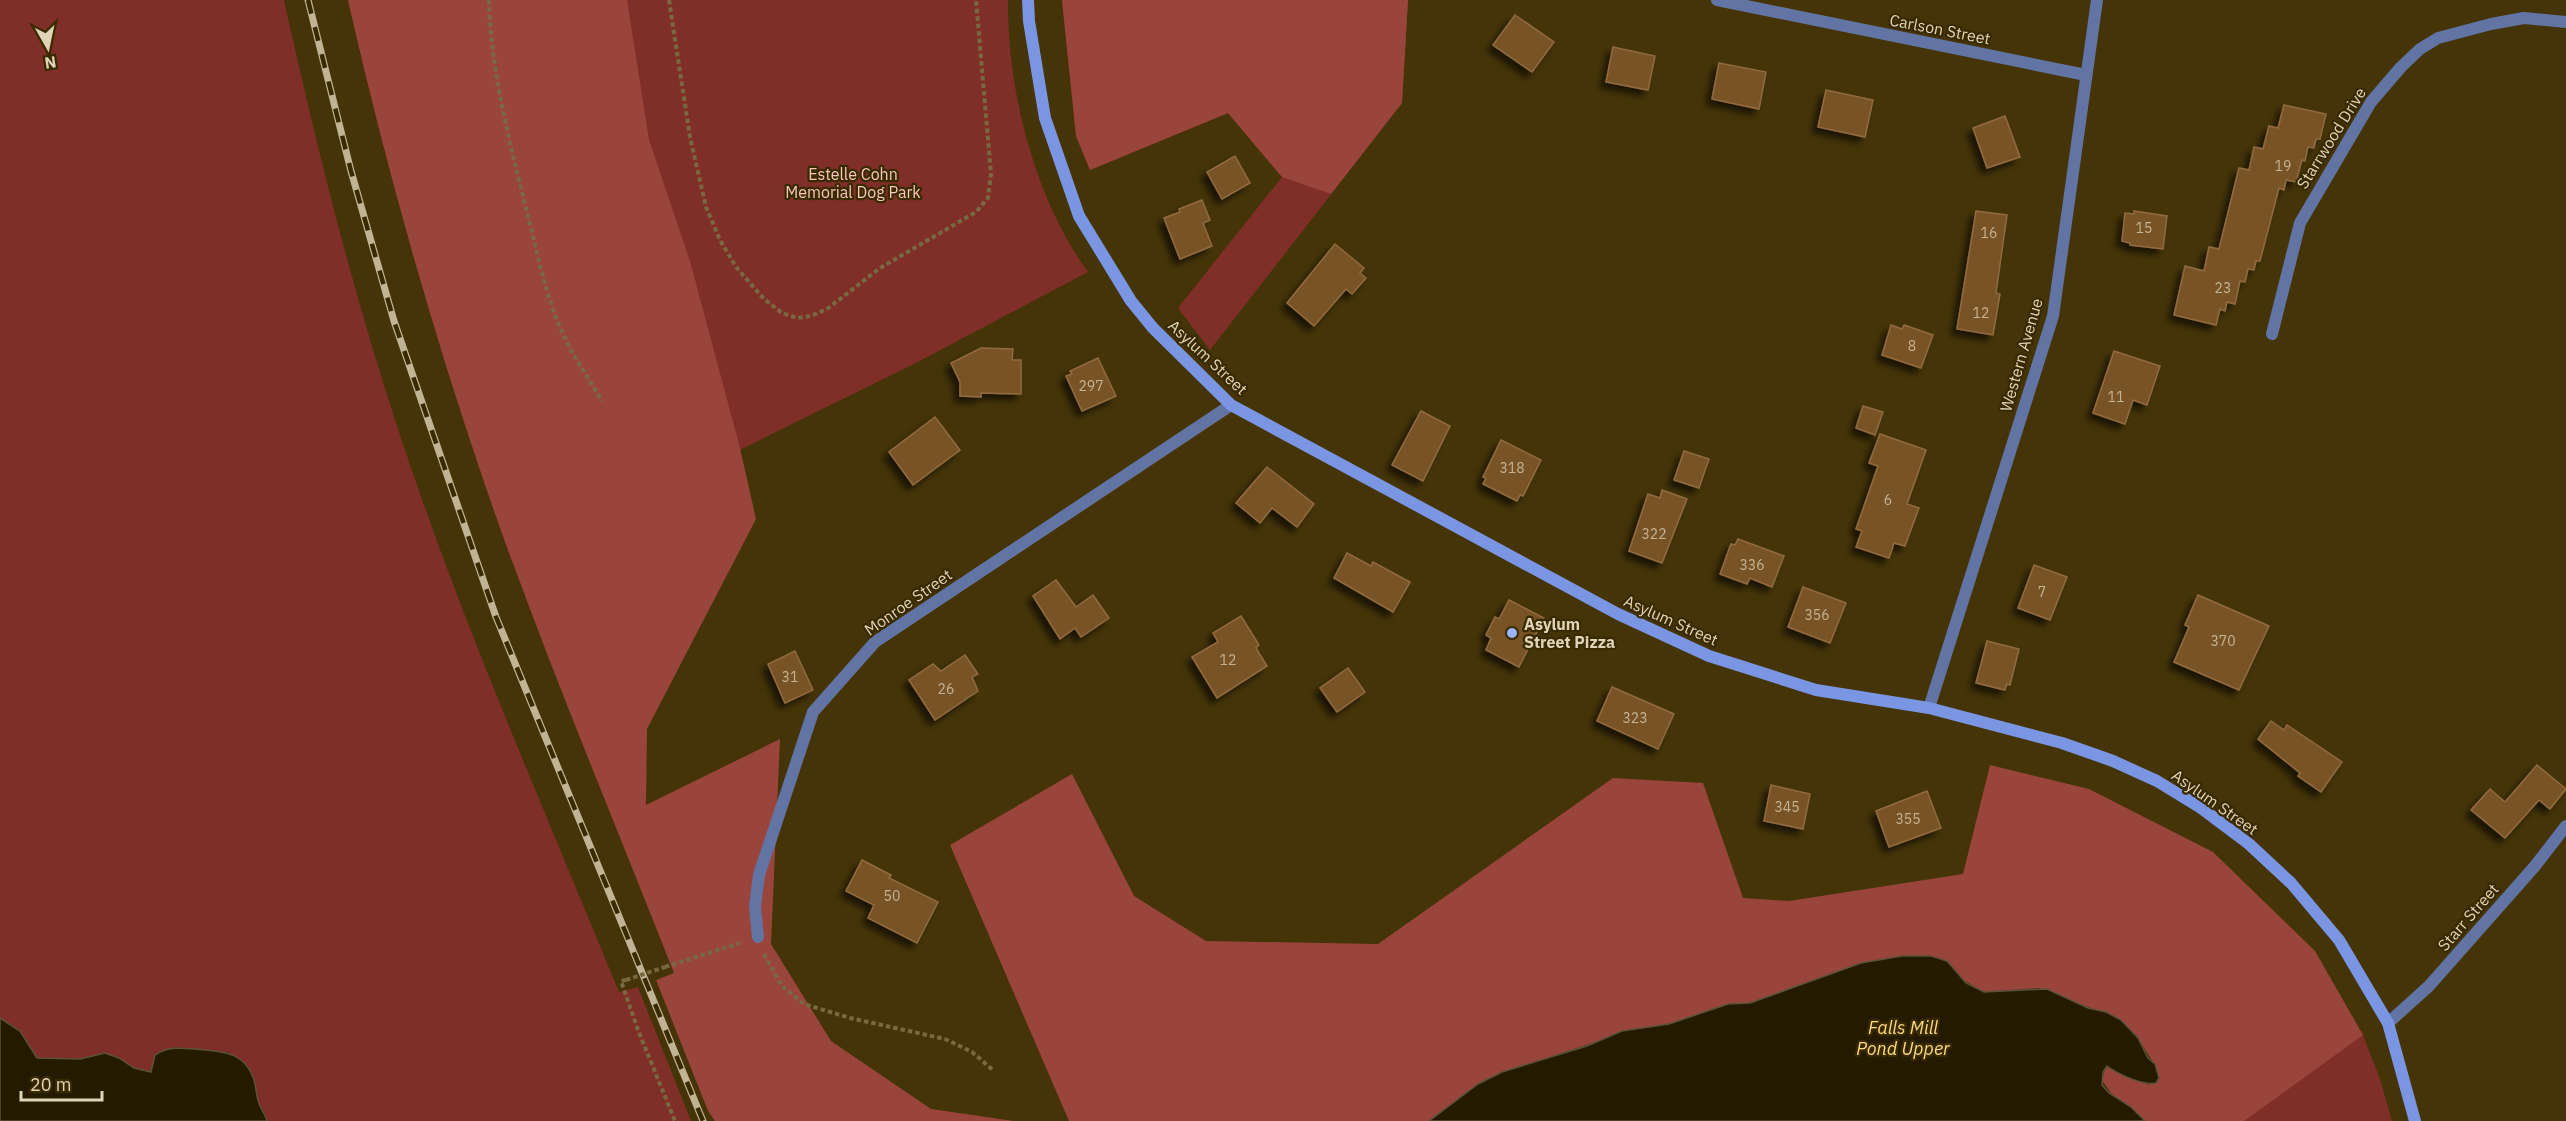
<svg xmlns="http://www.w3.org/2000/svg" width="2566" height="1121" font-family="'IBM Plex Sans',sans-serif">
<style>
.green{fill:#7f2f27}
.forest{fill:#9a453c}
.water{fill:#241a00;stroke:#5c5237;stroke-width:1.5}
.building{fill:#785327;stroke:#926b40;stroke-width:1.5;filter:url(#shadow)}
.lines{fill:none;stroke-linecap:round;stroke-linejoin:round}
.path{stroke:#786943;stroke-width:4;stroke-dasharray:4.5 3;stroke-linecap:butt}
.street{stroke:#6274a4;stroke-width:12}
.secondary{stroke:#7a95e2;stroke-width:12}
.rail-casing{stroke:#c0b494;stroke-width:7}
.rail{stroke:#392a00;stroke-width:4.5;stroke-dasharray:14;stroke-linecap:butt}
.path-bridge{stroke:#786943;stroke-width:4;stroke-dasharray:4.5 3;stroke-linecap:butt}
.poi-dot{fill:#9ab5fd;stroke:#392a00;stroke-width:2}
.labels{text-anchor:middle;stroke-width:4.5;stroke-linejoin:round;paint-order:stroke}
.number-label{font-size:14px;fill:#c5b494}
.street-label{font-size:16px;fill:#dfd4b8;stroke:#392a00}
.park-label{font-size:16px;fill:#f8c6be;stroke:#392a00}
.poi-label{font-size:16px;font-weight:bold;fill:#dfd4b8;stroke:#392a00;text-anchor:start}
.water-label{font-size:18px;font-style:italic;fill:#fcd97f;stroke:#392a00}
</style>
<defs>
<filter id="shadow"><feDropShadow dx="-5.5" dy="5.5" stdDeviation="3" flood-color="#0009"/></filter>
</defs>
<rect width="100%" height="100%" fill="#443408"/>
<g class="green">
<path d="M0,0H284C317,148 353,294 401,438C463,626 544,808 619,992L638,987L691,1121H267L265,1113L258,1102L253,1077L248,1066L228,1052L215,1053L174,1047L151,1072L134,1068L119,1058L105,1053L80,1059L37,1058L20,1031L0,1018Z"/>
<path d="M348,0H1008C1007,90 1035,199 1088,272L914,364L512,562C447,377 391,191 348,0Z"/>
<polygon points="1062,0 1408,0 1402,103 1210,350 1178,308 1282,177 1228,113 1090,170 1076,136"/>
<polygon points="2361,1030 2380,1079 2392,1121 2242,1121"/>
</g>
<g class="forest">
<path d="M348,0H627L649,140L690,261L740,448L756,519L647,729L646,805L780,739L771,944L831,1041L931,1109L1014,1121H715L708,1111L656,980L674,973C610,810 541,648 484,482C430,324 385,163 348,0Z"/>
<polygon points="1062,0 1408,0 1402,103 1331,194 1282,177 1228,113 1090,170 1076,136"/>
<polygon points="1990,765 2089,789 2213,852 2315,951 2363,1035 2244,1121 2145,1121 2131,1107 2113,1096 2102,1080 2106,1067 2149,1085 2153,1062 2136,1035 2119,1019 2039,988 1984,992 1962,979 1867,961 1750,1003 1599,1041 1508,1070 1429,1121 1069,1121 950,845 1072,774 1134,896 1206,941 1378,944 1613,778 1703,783 1743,898 1789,901 1963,874"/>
</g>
<g class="water">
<path d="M1902,956H1931L1947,961L1966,983L1984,992L2047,989L2088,1008L2106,1012L2121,1020L2138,1038L2148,1058L2155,1064L2159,1078L2156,1083C2143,1086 2118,1074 2107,1066L2103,1072L2102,1085L2109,1093L2131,1107L2145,1121H1429L1478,1084L1502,1072L1587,1046L1622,1031L1669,1024L1728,1004L1750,1003L1861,963Z"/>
<path d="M0,1018L20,1031L37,1058L80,1059L105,1053L119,1058L134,1068L151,1072L155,1055C169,1046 179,1048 195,1049C219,1052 243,1050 253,1077C256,1085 256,1093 258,1100C259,1107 265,1113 267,1121H0Z"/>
</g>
<g class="building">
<polygon points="1515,15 1554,42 1532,72 1493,45"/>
<polygon points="1613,47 1655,56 1648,90 1606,82"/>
<polygon points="1719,63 1766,72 1759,109 1712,99"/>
<polygon points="1826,90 1873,100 1865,137 1818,127"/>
<polygon points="2284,105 2326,114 2320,139 2316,139 2314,148 2308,147 2305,161 2302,160 2296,182 2286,180 2284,190 2279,188 2260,261 2256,261 2254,270 2248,269 2245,282 2240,281 2235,304 2227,302 2225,311 2220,309 2216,325 2174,315 2185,266 2204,271 2209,247 2219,249 2239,168 2249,170 2254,147 2263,149 2269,126 2278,128"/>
<polygon points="2005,116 2020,157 1987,168 1973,128"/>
<polygon points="1235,156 1250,183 1222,199 1207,172"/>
<polygon points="1202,200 1210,220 1203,223 1212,246 1180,259 1164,218 1180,212 1179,209"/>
<polygon points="1976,211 2007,215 1996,293 2000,294 1993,335 1957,329"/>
<polygon points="2134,211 2167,216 2163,249 2130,245 2130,243 2122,241 2125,213 2134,214"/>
<polygon points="1335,244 1364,268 1360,273 1366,278 1352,294 1346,289 1314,326 1287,303"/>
<polygon points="1891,325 1902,329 1904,325 1933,335 1921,368 1882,355"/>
<polygon points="981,348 1013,349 1012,360 1021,360 1021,394 981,393 981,397 960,396 960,382 951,363"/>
<polygon points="2114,351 2160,366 2147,405 2133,400 2125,424 2093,413"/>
<polygon points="1098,358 1116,396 1082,411 1066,376 1072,374 1070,371"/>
<polygon points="1863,406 1883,412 1875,435 1856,428"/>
<polygon points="1421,411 1450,426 1423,481 1392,465"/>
<polygon points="935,417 960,450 913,485 889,452"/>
<polygon points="1880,434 1926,450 1907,504 1919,508 1905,546 1894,543 1889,558 1856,547 1862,531 1856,529 1878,466 1869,463"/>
<polygon points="1501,440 1541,460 1523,496 1520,495 1517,501 1483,484 1486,478 1483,477"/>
<polygon points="1684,451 1709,459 1699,488 1674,480"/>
<polygon points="1267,467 1314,504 1297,527 1272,508 1260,523 1236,503"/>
<polygon points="1662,490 1687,499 1662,563 1629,551 1648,494 1660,498"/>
<polygon points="1738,539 1784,556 1772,587 1750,578 1747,584 1720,574 1731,544 1735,545"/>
<polygon points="1347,553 1371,566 1373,562 1410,582 1393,612 1334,578"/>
<polygon points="2034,565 2067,577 2050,620 2018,608"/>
<polygon points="1056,580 1076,607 1093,595 1109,618 1081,637 1075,628 1060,639 1033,596"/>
<polygon points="1803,587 1846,603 1830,643 1788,627"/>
<polygon points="2198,595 2269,626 2239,690 2174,662 2189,627 2185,625"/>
<polygon points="1509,600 1544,618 1519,667 1486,650 1491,638 1486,635 1495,617 1499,619"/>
<polygon points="1241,616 1259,645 1256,648 1267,666 1217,698 1192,657 1218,642 1213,633"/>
<polygon points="1987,641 2019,649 2010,685 2007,684 2005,690 1976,683"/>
<polygon points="795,651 813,690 785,703 768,664"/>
<polygon points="965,655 978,674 972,677 978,691 935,720 909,680 933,664 941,671"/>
<polygon points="1348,668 1365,692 1337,712 1320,688"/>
<polygon points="1612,687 1674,714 1658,749 1597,721"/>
<polygon points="2271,721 2284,730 2287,725 2342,762 2321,792 2298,776 2300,773 2258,739"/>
<polygon points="2537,765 2566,789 2550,809 2539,800 2505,838 2471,810 2490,789 2505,802"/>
<polygon points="1771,785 1810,794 1803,829 1764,821"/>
<polygon points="1927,791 1941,828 1889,847 1876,811"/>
<polygon points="862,860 891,875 889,878 938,902 917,943 868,918 874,905 846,891"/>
</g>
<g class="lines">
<g class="path">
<path d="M489,0C491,76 512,151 530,224C540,263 547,302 565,338C575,360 590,380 602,401"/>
<polyline points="669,0 690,137 706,207 720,240 736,267 764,299 782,313 797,318 811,316 827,309 880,268 976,212 988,198 991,174 976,0"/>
<polyline points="764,954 782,986 804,1004 850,1018 945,1039 972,1052 994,1071"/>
<polyline points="665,967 740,943"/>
<polyline points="626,980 621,981 638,1030 675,1121"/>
</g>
<g class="street">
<polyline points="1717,0 2086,75"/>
<polyline points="2272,334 2300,223 2371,102 2401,67 2420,49 2438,38 2491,24 2524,18 2566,22"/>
<polyline points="1929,708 2053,316 2097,0"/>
<polyline points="758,937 755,906 759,875 813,712 875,642 1231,405"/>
<polyline points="2388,1023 2429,986 2535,866 2566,826"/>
</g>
<polyline class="secondary" points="1028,0 1029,21 1045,118 1079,216 1131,301 1153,328 1231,405 1618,614 1709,656 1816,690 1929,708 2062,743 2113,761 2157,781 2201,808 2249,844 2291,883 2339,940 2388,1023 2415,1121"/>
<defs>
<polyline id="rail" points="308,0 351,171 394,321 496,617 703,1121"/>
</defs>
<use href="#rail" class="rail-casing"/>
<use href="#rail" class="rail"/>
<polyline class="path-bridge" points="626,980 665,967"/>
</g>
<circle class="poi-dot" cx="1512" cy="633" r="6"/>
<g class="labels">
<g class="number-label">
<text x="2283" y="171">19</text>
<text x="2144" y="233">15</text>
<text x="1989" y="238">16</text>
<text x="2223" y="293">23</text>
<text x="1981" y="318">12</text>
<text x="1912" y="351">8</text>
<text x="1091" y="391">297</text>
<text x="2116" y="402">11</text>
<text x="1512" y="473">318</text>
<text x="1888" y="505">6</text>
<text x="1654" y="539">322</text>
<text x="1752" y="570">336</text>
<text x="2042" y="597">7</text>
<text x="1817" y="620">356</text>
<text x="2223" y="646">370</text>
<text x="1228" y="665">12</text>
<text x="790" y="682">31</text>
<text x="946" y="694">26</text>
<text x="1635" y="723">323</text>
<text x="1787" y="812">345</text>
<text x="1908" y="824">355</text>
<text x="892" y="901">50</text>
</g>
<g class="street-label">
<text transform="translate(1940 29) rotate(11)" y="6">Carlson Street</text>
<text transform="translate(2331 138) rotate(-58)" y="6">Starrwood Drive</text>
<text transform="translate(2021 355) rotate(-74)" y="6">Western Avenue</text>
<text transform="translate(1208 357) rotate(43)" y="6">Asylum Street</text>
<text transform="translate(908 602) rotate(-35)" y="6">Monroe Street</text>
<text transform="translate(1671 620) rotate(24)" y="6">Asylum Street</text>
<text transform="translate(2215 802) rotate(35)" y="6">Asylum Street</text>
<text transform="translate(2468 917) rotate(-49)" y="6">Starr Street</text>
</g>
<g class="park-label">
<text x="853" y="180">Estelle Cohn<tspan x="853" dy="18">Memorial Dog Park</tspan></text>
</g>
<g class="poi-label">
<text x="1524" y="630">Asylum<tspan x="1524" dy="18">Street Pizza</tspan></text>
</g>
<g class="water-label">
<text x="1903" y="1034">Falls Mill<tspan x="1903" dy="21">Pond Upper</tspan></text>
</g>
</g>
<g transform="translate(48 48) rotate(171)" stroke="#392a00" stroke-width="4.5" paint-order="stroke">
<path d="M0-4.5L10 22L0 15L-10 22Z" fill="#dfd4b8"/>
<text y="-9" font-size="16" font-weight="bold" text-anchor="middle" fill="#dfd4b8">N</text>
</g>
<path d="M21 1091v9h81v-9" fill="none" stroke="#dfd4b8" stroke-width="3"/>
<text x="30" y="1091" font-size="18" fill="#dfd4b8" stroke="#392a00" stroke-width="4.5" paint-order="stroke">20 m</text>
</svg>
